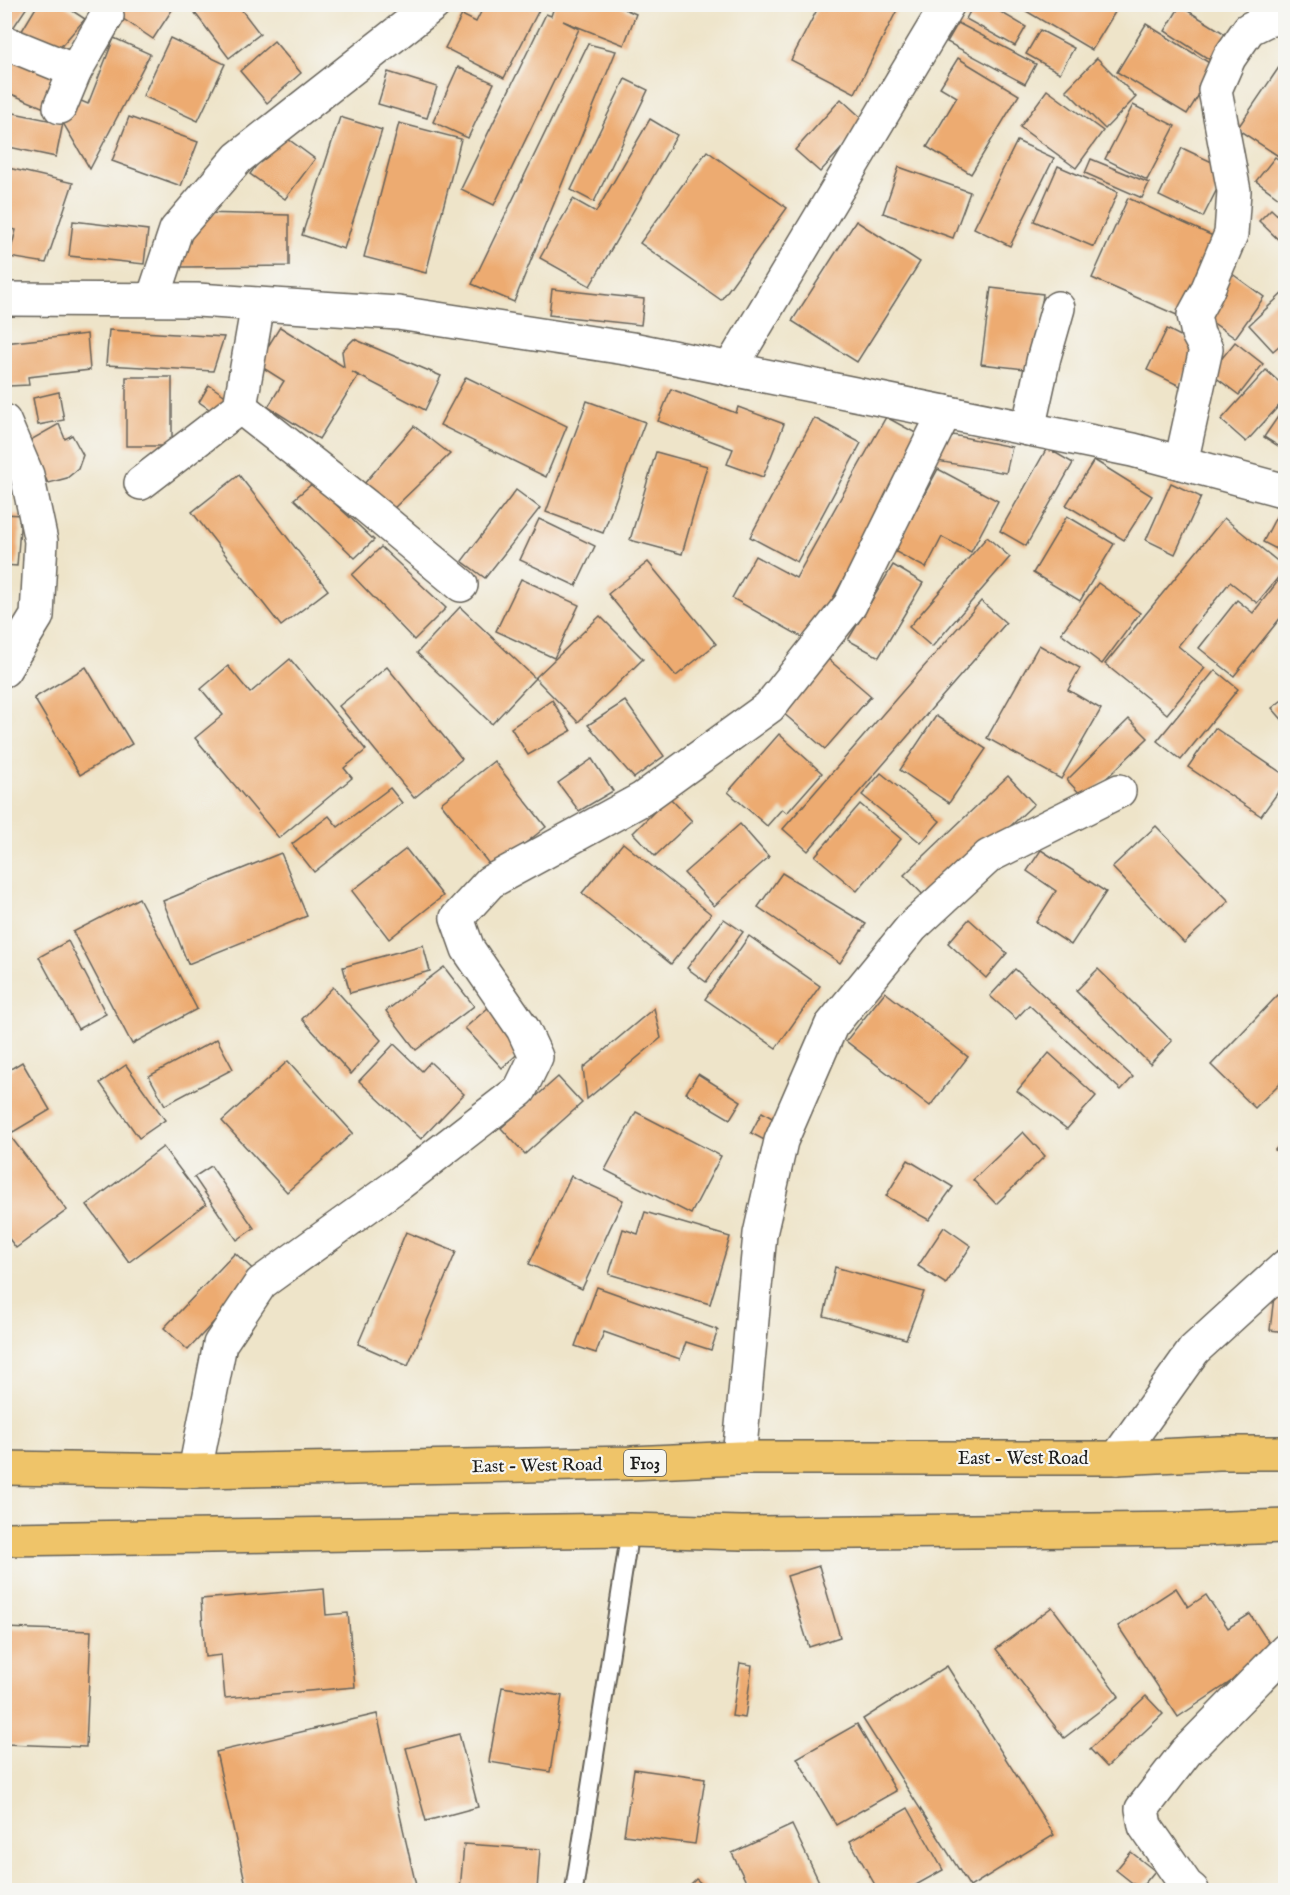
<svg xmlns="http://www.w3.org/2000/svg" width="1290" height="1895" font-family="'IM FELL English',serif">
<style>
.building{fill:#edab71}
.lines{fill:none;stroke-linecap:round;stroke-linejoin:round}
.service-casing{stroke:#666259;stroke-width:20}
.minor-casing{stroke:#666259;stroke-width:36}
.primary-casing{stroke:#666259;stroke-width:36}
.service{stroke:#fff;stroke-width:16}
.minor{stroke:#fff;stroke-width:33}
.primary{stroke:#efc469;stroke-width:33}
.labels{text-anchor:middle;stroke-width:4.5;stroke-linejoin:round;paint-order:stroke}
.shield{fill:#f6f6f2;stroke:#5d5d5c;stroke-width:1.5}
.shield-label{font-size:16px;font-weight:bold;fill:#1c1c1c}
.street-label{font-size:18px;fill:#1c1c1c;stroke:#f6f6f2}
</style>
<rect width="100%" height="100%" fill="#f6f6f2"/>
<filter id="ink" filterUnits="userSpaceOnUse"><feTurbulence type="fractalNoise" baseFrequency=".0167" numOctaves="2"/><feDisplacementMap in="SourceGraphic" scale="12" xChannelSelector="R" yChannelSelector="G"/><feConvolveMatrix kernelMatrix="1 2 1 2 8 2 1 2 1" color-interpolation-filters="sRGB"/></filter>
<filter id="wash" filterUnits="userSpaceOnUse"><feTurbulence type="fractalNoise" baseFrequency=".008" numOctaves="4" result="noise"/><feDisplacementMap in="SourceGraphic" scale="24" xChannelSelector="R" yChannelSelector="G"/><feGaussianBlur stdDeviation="1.35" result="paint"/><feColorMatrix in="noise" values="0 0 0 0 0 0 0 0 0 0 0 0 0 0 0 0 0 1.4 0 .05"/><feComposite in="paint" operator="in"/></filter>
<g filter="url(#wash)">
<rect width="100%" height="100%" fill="#eee4c9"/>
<g id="blocks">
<g class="building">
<polygon points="4,4 29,4 9,34 4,31"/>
<polygon points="38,4 62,4 85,19 56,52 20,34"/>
<polygon points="113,4 176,4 153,39 110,10"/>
<polygon points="206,4 237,4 260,34 229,58 195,13"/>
<polygon points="485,4 542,4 504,78 445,48 462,15 476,22"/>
<polygon points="555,4 613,4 636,14 624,45 563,21 579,29 494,205 461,189 546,14 551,16"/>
<polygon points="820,4 900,4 855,93 791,60"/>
<polygon points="974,4 987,4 1026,27 1015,46 966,19"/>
<polygon points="1030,4 1120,4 1092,50 1026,11"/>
<polygon points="1180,6 1235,40 1218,65 1165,31"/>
<polygon points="958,23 1036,64 1025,84 947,42"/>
<polygon points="1146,24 1216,67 1187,114 1117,72"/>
<polygon points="1040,30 1074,48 1060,73 1026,54"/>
<polygon points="114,38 150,54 90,169 63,123 72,97 88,104"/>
<polygon points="170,38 225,64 198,121 143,96"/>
<polygon points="274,41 301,73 267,103 240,71"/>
<polygon points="588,44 616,51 514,302 472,284"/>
<polygon points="4,50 64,77 49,110 4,91"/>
<polygon points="1286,57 1286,161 1237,129"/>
<polygon points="958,58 1019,95 971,174 927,147 957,97 940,87"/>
<polygon points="1097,58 1136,97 1105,129 1066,90"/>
<polygon points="458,67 494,83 468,138 433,122"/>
<polygon points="388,72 437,87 427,118 378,104"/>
<polygon points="625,79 648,90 594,202 571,190"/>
<polygon points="1047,90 1103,131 1076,168 1020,127"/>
<polygon points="841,99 866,122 820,172 795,150"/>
<polygon points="1133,105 1175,126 1147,180 1105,159"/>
<polygon points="4,111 63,123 56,157 4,146"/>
<polygon points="129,117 198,142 181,186 112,161"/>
<polygon points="340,117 382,130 344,249 302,235"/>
<polygon points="650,119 677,135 590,286 540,258 573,199 596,212"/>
<polygon points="399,123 461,139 426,273 364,257"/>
<polygon points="280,133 315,159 285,199 250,174"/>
<polygon points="1017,141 1054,158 1010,246 974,228"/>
<polygon points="1182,148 1227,169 1203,217 1159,196"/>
<polygon points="707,151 787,208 721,300 640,243"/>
<polygon points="1275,157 1286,165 1286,190 1279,198 1256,181"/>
<polygon points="1091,159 1149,183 1142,198 1085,173"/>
<polygon points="1058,166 1118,192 1094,247 1034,221"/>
<polygon points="4,167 73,183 46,263 9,257 16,230 4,227"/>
<polygon points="899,167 970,192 953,238 883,213"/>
<polygon points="1128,198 1222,240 1186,319 1092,278"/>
<polygon points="1271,209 1286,223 1286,247 1259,221"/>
<polygon points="199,213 289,215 289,266 181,267"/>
<polygon points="73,221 148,230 144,264 69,256"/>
<polygon points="856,221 920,262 857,362 792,321"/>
<polygon points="1231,273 1264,297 1235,338 1202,315"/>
<polygon points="991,288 1043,294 1034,370 981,364"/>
<polygon points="552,289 644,299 641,325 549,315"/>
<polygon points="1286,290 1286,340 1273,351 1249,325"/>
<polygon points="280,327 344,367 342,351 354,339 441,376 425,410 352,372 358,376 319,439 268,407 284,381 257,364"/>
<polygon points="1167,329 1200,346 1180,386 1147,370"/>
<polygon points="109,330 224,337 213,371 106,365"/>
<polygon points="87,334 90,370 28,377 29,385 8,386 4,343"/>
<polygon points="1235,342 1263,364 1239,395 1210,373"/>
<polygon points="1266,370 1286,388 1286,398 1246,442 1221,420"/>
<rect x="126" y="377" width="46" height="69"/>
<polygon points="466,377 567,426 546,477 440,425"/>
<polygon points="209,385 233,401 221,417 199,402"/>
<polygon points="671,389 736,413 738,407 784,424 763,477 727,464 733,449 658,421"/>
<polygon points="59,392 64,420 38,425 33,398"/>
<polygon points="587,401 645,422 603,533 546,512"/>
<polygon points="1286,405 1286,451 1264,437"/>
<polygon points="886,417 923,437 809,641 732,598 755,556 796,578"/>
<polygon points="814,418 861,443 797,562 750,537"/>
<polygon points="59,424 65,439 72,435 83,455 78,469 67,478 48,483 27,442"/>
<polygon points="414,426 450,454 393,509 363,485"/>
<polygon points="943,433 1012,447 1006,473 937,461"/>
<polygon points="1047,448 1073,463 1026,546 1000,531"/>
<polygon points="656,452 707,466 682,554 630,540"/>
<polygon points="1094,460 1152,496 1124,540 1066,505"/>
<polygon points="938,469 998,501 971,552 942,537 926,568 894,551"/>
<polygon points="239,475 328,590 281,626 192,512"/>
<polygon points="313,483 374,540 355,558 294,499"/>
<polygon points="1171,483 1201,497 1175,554 1146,540"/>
<polygon points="516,490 540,508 485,578 462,561"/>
<polygon points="4,514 21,515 17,566 4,565"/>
<polygon points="1277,515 1286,520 1286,554 1263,542"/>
<polygon points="1067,516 1114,544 1080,601 1033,573"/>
<polygon points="1224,518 1286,568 1257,603 1230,582 1178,646 1205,668 1167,714 1105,664"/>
<polygon points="539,519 595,546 576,586 520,560"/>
<polygon points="987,537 1010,557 932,647 909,627"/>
<polygon points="381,547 446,608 414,640 352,575"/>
<polygon points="648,562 716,644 676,676 608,594"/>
<polygon points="893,565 923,583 879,657 848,640"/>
<polygon points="1286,571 1286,611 1234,676 1199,648 1237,600 1253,613"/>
<polygon points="521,579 579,605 554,658 496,631"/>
<polygon points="1098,583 1140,613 1102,664 1061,633"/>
<polygon points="981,601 1006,623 808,851 783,829"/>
<polygon points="460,607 535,678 492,724 417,653"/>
<polygon points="600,616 643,659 578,722 535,678"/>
<polygon points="1039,645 1080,668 1068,690 1101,709 1061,779 987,738"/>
<polygon points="290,659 366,750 344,768 352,778 279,838 195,738 223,715 201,689 228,666 250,693"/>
<polygon points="828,659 871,696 825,749 782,712"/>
<polygon points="86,667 132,744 80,775 34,698"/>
<polygon points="387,667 462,759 414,798 339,706"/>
<polygon points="1215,670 1238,689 1181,760 1157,741"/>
<polygon points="1286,697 1286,724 1272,708"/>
<polygon points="552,700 571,731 528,755 511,728"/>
<polygon points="625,701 664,756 634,778 588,725"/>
<polygon points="936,716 986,749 949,803 900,770"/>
<polygon points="1129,719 1148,738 1085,799 1067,780"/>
<polygon points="1215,728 1286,776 1286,781 1261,816 1188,767"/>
<polygon points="779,734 822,773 787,813 782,809 767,826 728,792"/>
<polygon points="592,759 613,791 579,811 558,783"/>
<polygon points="494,761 546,827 493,869 441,803"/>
<polygon points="881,773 940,821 921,843 862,795"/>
<polygon points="1008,776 1034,804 930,902 904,875"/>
<polygon points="390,788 402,803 314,872 292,844 329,816 338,827"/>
<polygon points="669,797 692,821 655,856 633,833"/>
<polygon points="860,804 901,839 857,891 815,856"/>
<polygon points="740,824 769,857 714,906 684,873"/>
<polygon points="1156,826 1229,901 1184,943 1112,867"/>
<polygon points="623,843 711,914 671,964 582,893"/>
<polygon points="406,849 443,896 389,939 352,891"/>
<polygon points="1041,850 1106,892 1071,945 1036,922 1056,891 1027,871"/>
<polygon points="281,853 307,916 188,964 163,901"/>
<polygon points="782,873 866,924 840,963 758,907"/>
<polygon points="139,898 197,1009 132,1044 73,932"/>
<polygon points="724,919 743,932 706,982 687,968"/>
<polygon points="969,919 1007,953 986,978 948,943"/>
<polygon points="749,936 820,986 776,1048 705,999"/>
<polygon points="68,941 106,1014 78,1029 39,957"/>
<polygon points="423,945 430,971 350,993 343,967"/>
<polygon points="444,967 474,1006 416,1050 386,1011"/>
<polygon points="1015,969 1133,1077 1121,1090 1029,1005 1016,1019 990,996"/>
<polygon points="1098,969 1172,1041 1150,1064 1076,991"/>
<polygon points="333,987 381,1040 351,1074 302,1019"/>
<polygon points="885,992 968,1057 930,1106 846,1041"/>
<polygon points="1278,995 1286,1002 1286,1077 1255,1108 1211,1065"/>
<polygon points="489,1007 524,1048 502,1068 465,1028"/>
<polygon points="654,1008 661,1038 587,1099 583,1068"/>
<polygon points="217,1039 233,1069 165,1105 149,1076"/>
<polygon points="394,1044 422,1071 430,1062 464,1094 421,1139 359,1081"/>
<polygon points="1049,1053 1096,1096 1067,1129 1017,1091"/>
<polygon points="288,1061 353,1133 287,1192 222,1121"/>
<polygon points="22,1062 50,1110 13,1132 4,1119 4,1073"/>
<polygon points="126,1065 165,1120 139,1138 100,1083"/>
<polygon points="698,1074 741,1101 730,1119 686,1093"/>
<polygon points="558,1077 582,1103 525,1154 501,1128"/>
<polygon points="636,1112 721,1156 691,1214 605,1170"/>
<polygon points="762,1112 779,1122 768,1142 751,1133"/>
<polygon points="4,1128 67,1210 16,1248 4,1232"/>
<polygon points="1023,1132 1045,1156 996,1204 973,1180"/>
<polygon points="1286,1138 1286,1159 1275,1150"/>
<polygon points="163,1147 206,1204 129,1262 87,1205"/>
<polygon points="908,1160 953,1187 929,1220 886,1196"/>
<polygon points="211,1166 254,1228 237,1240 194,1177"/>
<polygon points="571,1176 623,1200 582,1289 529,1264"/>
<polygon points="645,1212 730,1237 710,1304 609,1274 623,1229 638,1234"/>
<polygon points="944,1227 971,1246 946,1284 918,1266"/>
<polygon points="406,1232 456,1252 408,1366 358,1344"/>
<polygon points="235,1253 258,1274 188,1350 164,1328"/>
<polygon points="835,1267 924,1292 906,1339 824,1316"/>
<polygon points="1276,1279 1286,1280 1286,1332 1270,1330"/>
<polygon points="597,1287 718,1330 711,1350 686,1342 680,1359 604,1332 596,1353 575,1346"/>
<polygon points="819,1566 840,1637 809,1647 787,1576"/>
<polygon points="1176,1588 1188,1607 1206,1595 1228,1628 1250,1614 1275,1652 1178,1717 1118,1626"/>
<polygon points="324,1589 326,1615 348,1613 355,1687 225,1698 221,1655 205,1657 201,1599"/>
<polygon points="1052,1607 1119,1696 1064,1738 996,1649"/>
<polygon points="4,1628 91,1631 86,1747 4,1744"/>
<polygon points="740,1663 752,1665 745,1718 732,1716"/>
<polygon points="947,1666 1054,1835 970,1887 863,1719"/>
<polygon points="502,1687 562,1696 550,1772 489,1762"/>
<polygon points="1146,1696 1163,1714 1107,1767 1090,1749"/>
<polygon points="377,1714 417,1890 247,1890 216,1752"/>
<polygon points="857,1724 896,1791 836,1825 797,1758"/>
<polygon points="459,1734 478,1807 426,1821 406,1748"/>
<polygon points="634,1769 705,1779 695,1844 624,1835"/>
<polygon points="908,1808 943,1870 907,1890 878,1890 850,1841"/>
<polygon points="792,1825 823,1890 750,1890 732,1853"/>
<polygon points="464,1844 540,1849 537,1890 460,1890"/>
<polygon points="1131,1852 1155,1871 1140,1889 1116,1870"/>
<polygon points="696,1879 709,1890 685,1890"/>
</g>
</g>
</g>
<g filter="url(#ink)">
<use href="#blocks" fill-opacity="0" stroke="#666259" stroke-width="1.5"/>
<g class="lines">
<defs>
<polyline id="service" points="574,1890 630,1530"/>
<g id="minor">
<polyline points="4,42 75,71 107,16"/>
<polyline points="60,107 75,71"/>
<polyline points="4,299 197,300 398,313 632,349 1133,450 1286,491"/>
<polyline points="153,299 176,230 238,158 434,4"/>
<polyline points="730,369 948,4"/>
<polyline points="240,407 366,506 461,585"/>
<polyline points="4,421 27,475 41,541 37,616 4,670"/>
<polyline points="1028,429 1044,357 1058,308"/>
<polyline points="1181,463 1206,349 1198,334 1194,315 1207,291 1231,234 1234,191 1215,90 1229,58 1249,29 1267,20 1286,17"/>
<polyline points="141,483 240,407 258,304"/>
<polyline points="739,1458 760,1234 781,1141 831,1026 912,927 989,856 1119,791"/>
<polyline points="1117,1458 1194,1350 1286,1266"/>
<polyline points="195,1471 220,1344 261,1283 400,1183 520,1090 536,1057 523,1029 468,949 457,918 490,882 642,799 769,707 850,605 945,412"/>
<polyline points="1192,1890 1186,1885 1145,1826 1142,1809 1186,1752 1286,1650"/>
</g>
<g id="primary">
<polyline points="4,1468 195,1471 631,1463 739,1458 1117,1458 1219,1453 1286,1453"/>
<polyline points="4,1539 630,1530 742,1533 1199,1529 1286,1526"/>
</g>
</defs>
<use href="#service" class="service-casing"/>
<use href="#minor" class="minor-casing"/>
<use href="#primary" class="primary-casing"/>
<use href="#service" class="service"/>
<use href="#minor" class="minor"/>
<use href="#primary" class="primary"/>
</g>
</g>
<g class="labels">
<rect class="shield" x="624" y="1450" width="42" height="26" rx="4.5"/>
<g class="shield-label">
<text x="645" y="1469">F103</text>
</g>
<g class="street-label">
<text x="1023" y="1464">East - West Road</text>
<text transform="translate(537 1465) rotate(-1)" y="6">East - West Road</text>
</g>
</g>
<rect width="1290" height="1895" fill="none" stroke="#f6f6f2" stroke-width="24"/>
</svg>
